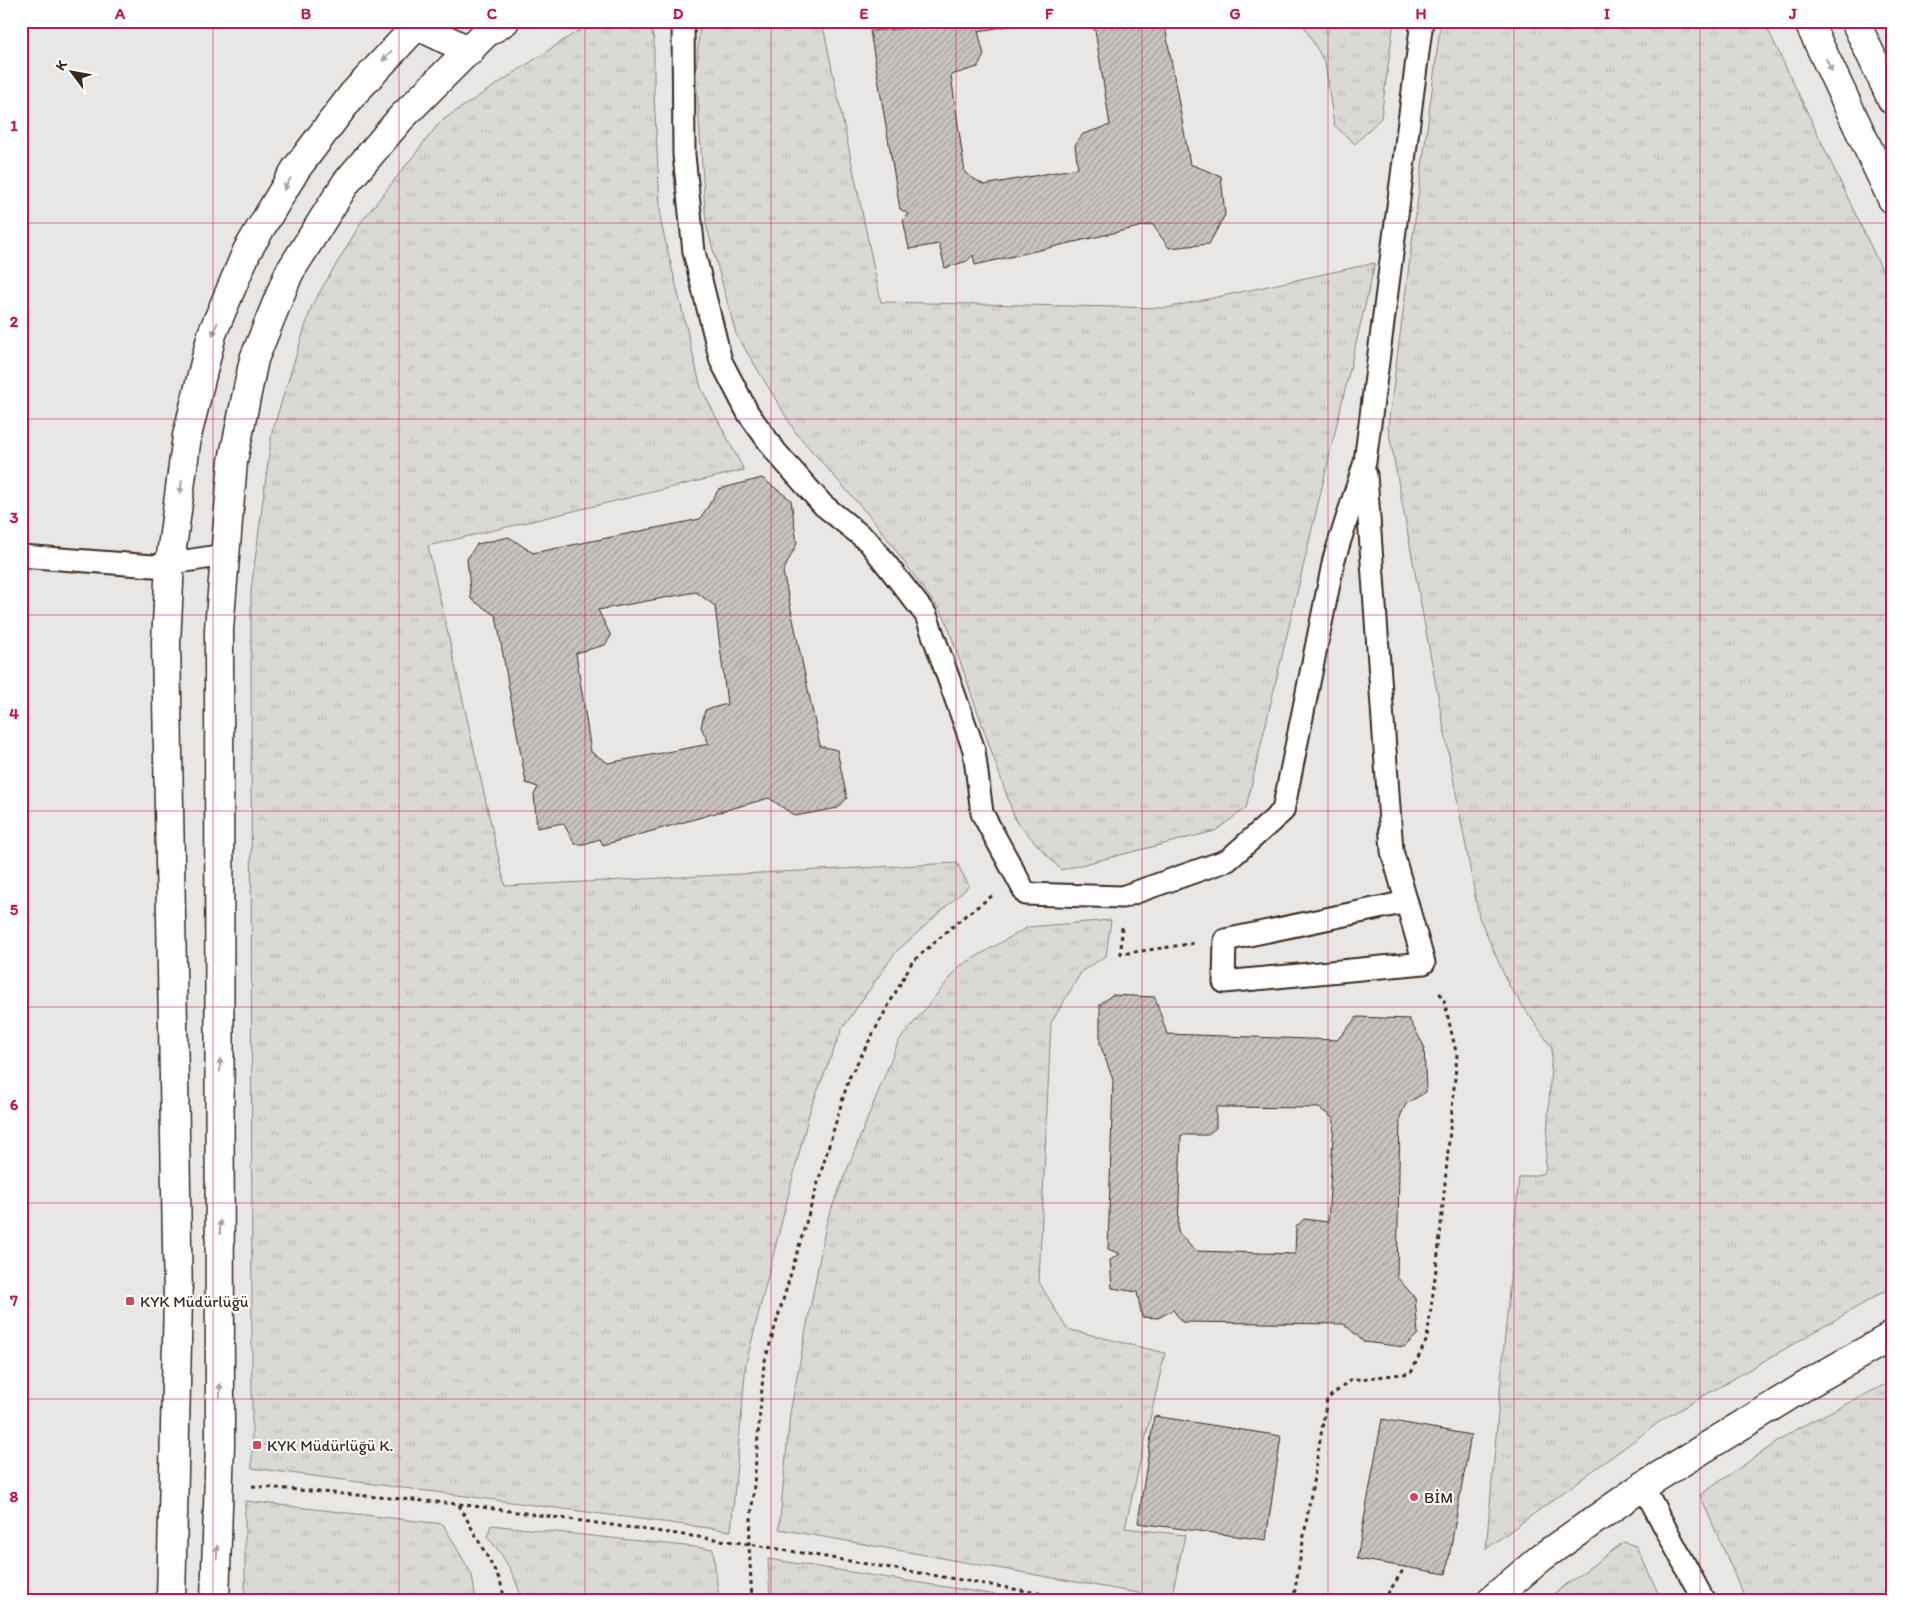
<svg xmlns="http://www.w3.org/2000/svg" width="1913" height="1622" font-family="Itim,sans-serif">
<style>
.built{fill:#e9e7e6}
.grass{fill:url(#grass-tufts);stroke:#8b827a}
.building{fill:url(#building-hatch);stroke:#3b2a1e;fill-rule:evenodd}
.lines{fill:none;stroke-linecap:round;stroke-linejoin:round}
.lane-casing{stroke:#3b2a1e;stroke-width:25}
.street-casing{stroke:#3b2a1e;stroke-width:31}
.secondary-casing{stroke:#3b2a1e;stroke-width:31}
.path{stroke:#3b2a1e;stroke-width:3;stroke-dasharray:4 4;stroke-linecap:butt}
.lane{stroke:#fff;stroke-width:21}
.street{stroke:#fff;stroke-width:28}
.secondary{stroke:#fff;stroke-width:28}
.oneway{fill:#a79f9a}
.grid{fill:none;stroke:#c2185b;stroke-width:1;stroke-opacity:0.55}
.poi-dot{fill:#d1495b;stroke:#fff;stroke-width:2}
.labels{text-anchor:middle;stroke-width:4;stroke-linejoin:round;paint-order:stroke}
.poi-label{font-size:16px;fill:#3b2a1e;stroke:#fff;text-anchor:start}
.neatline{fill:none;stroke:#c2185b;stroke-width:2}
.grid-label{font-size:16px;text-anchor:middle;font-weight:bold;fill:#c2185b}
</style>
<defs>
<pattern id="grass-tufts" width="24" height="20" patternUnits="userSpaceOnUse" patternTransform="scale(1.25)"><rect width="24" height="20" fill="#dbd9d6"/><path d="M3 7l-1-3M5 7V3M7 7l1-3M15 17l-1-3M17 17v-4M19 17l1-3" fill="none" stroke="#bdbab7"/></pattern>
<pattern id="building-hatch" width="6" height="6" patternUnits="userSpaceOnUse" patternTransform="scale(1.25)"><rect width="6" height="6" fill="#c9c3c1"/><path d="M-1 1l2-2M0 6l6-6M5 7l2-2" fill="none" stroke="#a49f9c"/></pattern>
</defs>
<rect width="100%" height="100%" fill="#f7f6f6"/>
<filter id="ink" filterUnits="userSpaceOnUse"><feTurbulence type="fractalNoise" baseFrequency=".02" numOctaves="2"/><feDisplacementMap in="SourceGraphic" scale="10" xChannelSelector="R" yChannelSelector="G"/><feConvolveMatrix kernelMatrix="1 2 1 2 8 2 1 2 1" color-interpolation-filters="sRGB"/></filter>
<g filter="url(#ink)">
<rect class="built" x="21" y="21" width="1871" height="1580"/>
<g class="grass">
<polygon points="593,21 647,21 654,38 654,96 661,223 701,388 744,470 428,546 505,886 957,863 969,886 895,953 842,1029 810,1110 746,1363 731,1531 252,1468 251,590 272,432 312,305 362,221 441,121"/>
<polygon points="700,21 822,21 881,302 1166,308 1375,263 1246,808 1215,831 1061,870 1016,822 945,618 878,526 796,433 736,334 706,224 696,75"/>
<polygon points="1301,21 1394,21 1381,118 1355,144 1334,125 1325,63"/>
<polygon points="1441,21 1764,21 1892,291 1892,1287 1662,1420 1486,1549 1519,1178 1545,1173 1552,1048 1509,986 1479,917 1388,427"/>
<polygon points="1111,920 1106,956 1082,971 1051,1023 1039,1282 1067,1329 1165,1353 1125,1528 1185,1535 1171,1599 779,1529 790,1413 827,1220 898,1042 960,966 1028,927"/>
<polygon points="1892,1381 1892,1601 1746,1601 1700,1495 1796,1429"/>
<polygon points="245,1501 443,1524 472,1575 476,1601 245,1601"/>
<path d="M491,1525L713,1549L719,1601H522C516,1576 504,1555 487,1537Z"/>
<polygon points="1624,1542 1636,1546 1662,1601 1544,1601"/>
<polygon points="768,1559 1035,1601 770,1601"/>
</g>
<g class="building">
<polygon points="914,21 1041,21 978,31 984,55 978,67 951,75 965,173 984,185 1078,168 1075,145 1083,134 1110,125 1095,30 1081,21 1164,21 1190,164 1221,176 1225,215 1209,244 1169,248 1152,224 975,265 973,255 967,261 945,268 939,244 909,249 903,219 908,214 900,209 870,31 911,28"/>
<path d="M762,478L791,500L797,543L783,572L820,746L837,750L847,798L838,808L795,816L769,798L603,845L600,839L584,844H575L563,823L537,828L534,795L538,787L526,783L496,616L471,599L467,559L477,544L509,537L533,553L700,519L719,489ZM696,592L715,606L727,704L705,710L701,727L709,744L608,763L591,752L576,653L605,645L611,636L598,610Z"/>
<path d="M1112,995L1155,997L1167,1034L1337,1040L1357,1017L1409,1019L1424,1046L1426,1092L1406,1104L1400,1117L1397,1277L1415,1298L1418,1334L1404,1347L1364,1342L1344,1324L1182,1322L1173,1310L1158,1318L1142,1317L1137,1292L1112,1288L1110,1260L1120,1254L1108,1249L1113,1080L1100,1044V1004ZM1216,1107L1319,1108L1334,1119L1328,1222L1304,1219L1296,1227L1295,1254L1195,1251L1178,1232L1181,1135H1207L1216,1128Z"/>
<polygon points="1154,1416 1281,1436 1266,1540 1138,1523"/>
<polygon points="1382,1419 1471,1435 1446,1574 1357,1559"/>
</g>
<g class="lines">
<defs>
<g id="lane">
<polyline points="683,21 684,155 694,252 721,361 748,413 776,452 823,505 869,542 926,615 974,750 982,813 1026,894 1122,897 1228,860 1283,811 1334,559 1365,462 1422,21"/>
<polyline points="1366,475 1392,851 1424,963 1224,982 1225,940 1407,902"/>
<polyline points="21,556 153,566 225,555"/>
<polyline points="1643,1486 1704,1601"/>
</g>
<g id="street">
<polyline points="408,21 470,51"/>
<polyline points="1490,1601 1542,1557 1643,1486 1818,1378 1892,1336"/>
</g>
<g id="secondary">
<polyline points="1808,21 1892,199"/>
<polyline points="1855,21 1892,100"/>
<polyline points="171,1601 178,1298 166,643 170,563 187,436 212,334 247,251 296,169 353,94 421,21"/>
<polyline points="215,1601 220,1444 219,629 233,461 254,359 289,273 346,183 401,118 485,34 505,21"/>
</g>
</defs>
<use href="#lane" class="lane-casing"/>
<use href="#street" class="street-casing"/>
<use href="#secondary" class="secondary-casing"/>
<g class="path">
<polyline points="1122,927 1121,954 1196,943"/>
<polyline points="252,1486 459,1504 749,1544 1085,1601"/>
<polyline points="459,1505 500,1580 505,1601"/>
<polyline points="752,1601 749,1544 764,1364 849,1078 912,962 966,915 992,896"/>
<polyline points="1293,1601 1327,1399 1351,1380 1411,1373 1427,1339 1439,1246 1457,1056 1444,1000 1438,990"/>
<polyline points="1383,1601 1405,1567"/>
</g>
<use href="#lane" class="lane"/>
<use href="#street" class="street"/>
<use href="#secondary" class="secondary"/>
</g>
<defs><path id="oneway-solid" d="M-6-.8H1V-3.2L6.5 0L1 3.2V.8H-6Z" transform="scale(1.25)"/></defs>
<g class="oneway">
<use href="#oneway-solid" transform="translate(387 56) rotate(132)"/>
<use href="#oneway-solid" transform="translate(1829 65) rotate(65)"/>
<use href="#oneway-solid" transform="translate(287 184) rotate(121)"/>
<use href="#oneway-solid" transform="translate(215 329) rotate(111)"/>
<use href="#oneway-solid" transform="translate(181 487) rotate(98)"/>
<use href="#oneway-solid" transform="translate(220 1065) rotate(-90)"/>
<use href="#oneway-solid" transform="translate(220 1227) rotate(-90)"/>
<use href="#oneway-solid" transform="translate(220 1390) rotate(-90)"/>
<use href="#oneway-solid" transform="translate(217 1552) rotate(-88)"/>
</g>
</g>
<path class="grid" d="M213,21V1601M399,21V1601M585,21V1601M771,21V1601M956,21V1601M1142,21V1601M1328,21V1601M1514,21V1601M1700,21V1601M21,223H1892M21,419H1892M21,615H1892M21,811H1892M21,1007H1892M21,1203H1892M21,1399H1892"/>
<g class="poi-dot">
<rect x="125" y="1296" width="10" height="10" rx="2.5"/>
<rect x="252" y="1440" width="10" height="10" rx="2.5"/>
<circle cx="1414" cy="1497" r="5"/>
</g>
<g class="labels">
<g class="poi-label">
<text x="140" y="1307">KYK Müdürlüğü</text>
<text x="267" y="1451">KYK Müdürlüğü K.</text>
<text x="1424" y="1503">BİM</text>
</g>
</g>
<rect width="1913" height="1622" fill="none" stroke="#fff" stroke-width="55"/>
<g transform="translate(72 72) rotate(302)" stroke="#ffffff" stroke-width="4" paint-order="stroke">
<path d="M0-4L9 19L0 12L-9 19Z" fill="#3b2a1e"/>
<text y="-8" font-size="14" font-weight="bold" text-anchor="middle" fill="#3b2a1e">K</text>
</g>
<rect x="28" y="28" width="1858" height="1566" class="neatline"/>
<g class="grid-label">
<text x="120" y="19">A</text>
<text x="306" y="19">B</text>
<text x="492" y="19">C</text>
<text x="678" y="19">D</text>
<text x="864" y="19">E</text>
<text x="1049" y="19">F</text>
<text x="1235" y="19">G</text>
<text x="1421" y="19">H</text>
<text x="1607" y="19">I</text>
<text x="1793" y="19">J</text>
<text x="14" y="131">1</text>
<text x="14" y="327">2</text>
<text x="14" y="523">3</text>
<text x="14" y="719">4</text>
<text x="14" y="915">5</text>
<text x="14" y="1110">6</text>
<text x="14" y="1306">7</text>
<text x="14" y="1502">8</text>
</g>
</svg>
